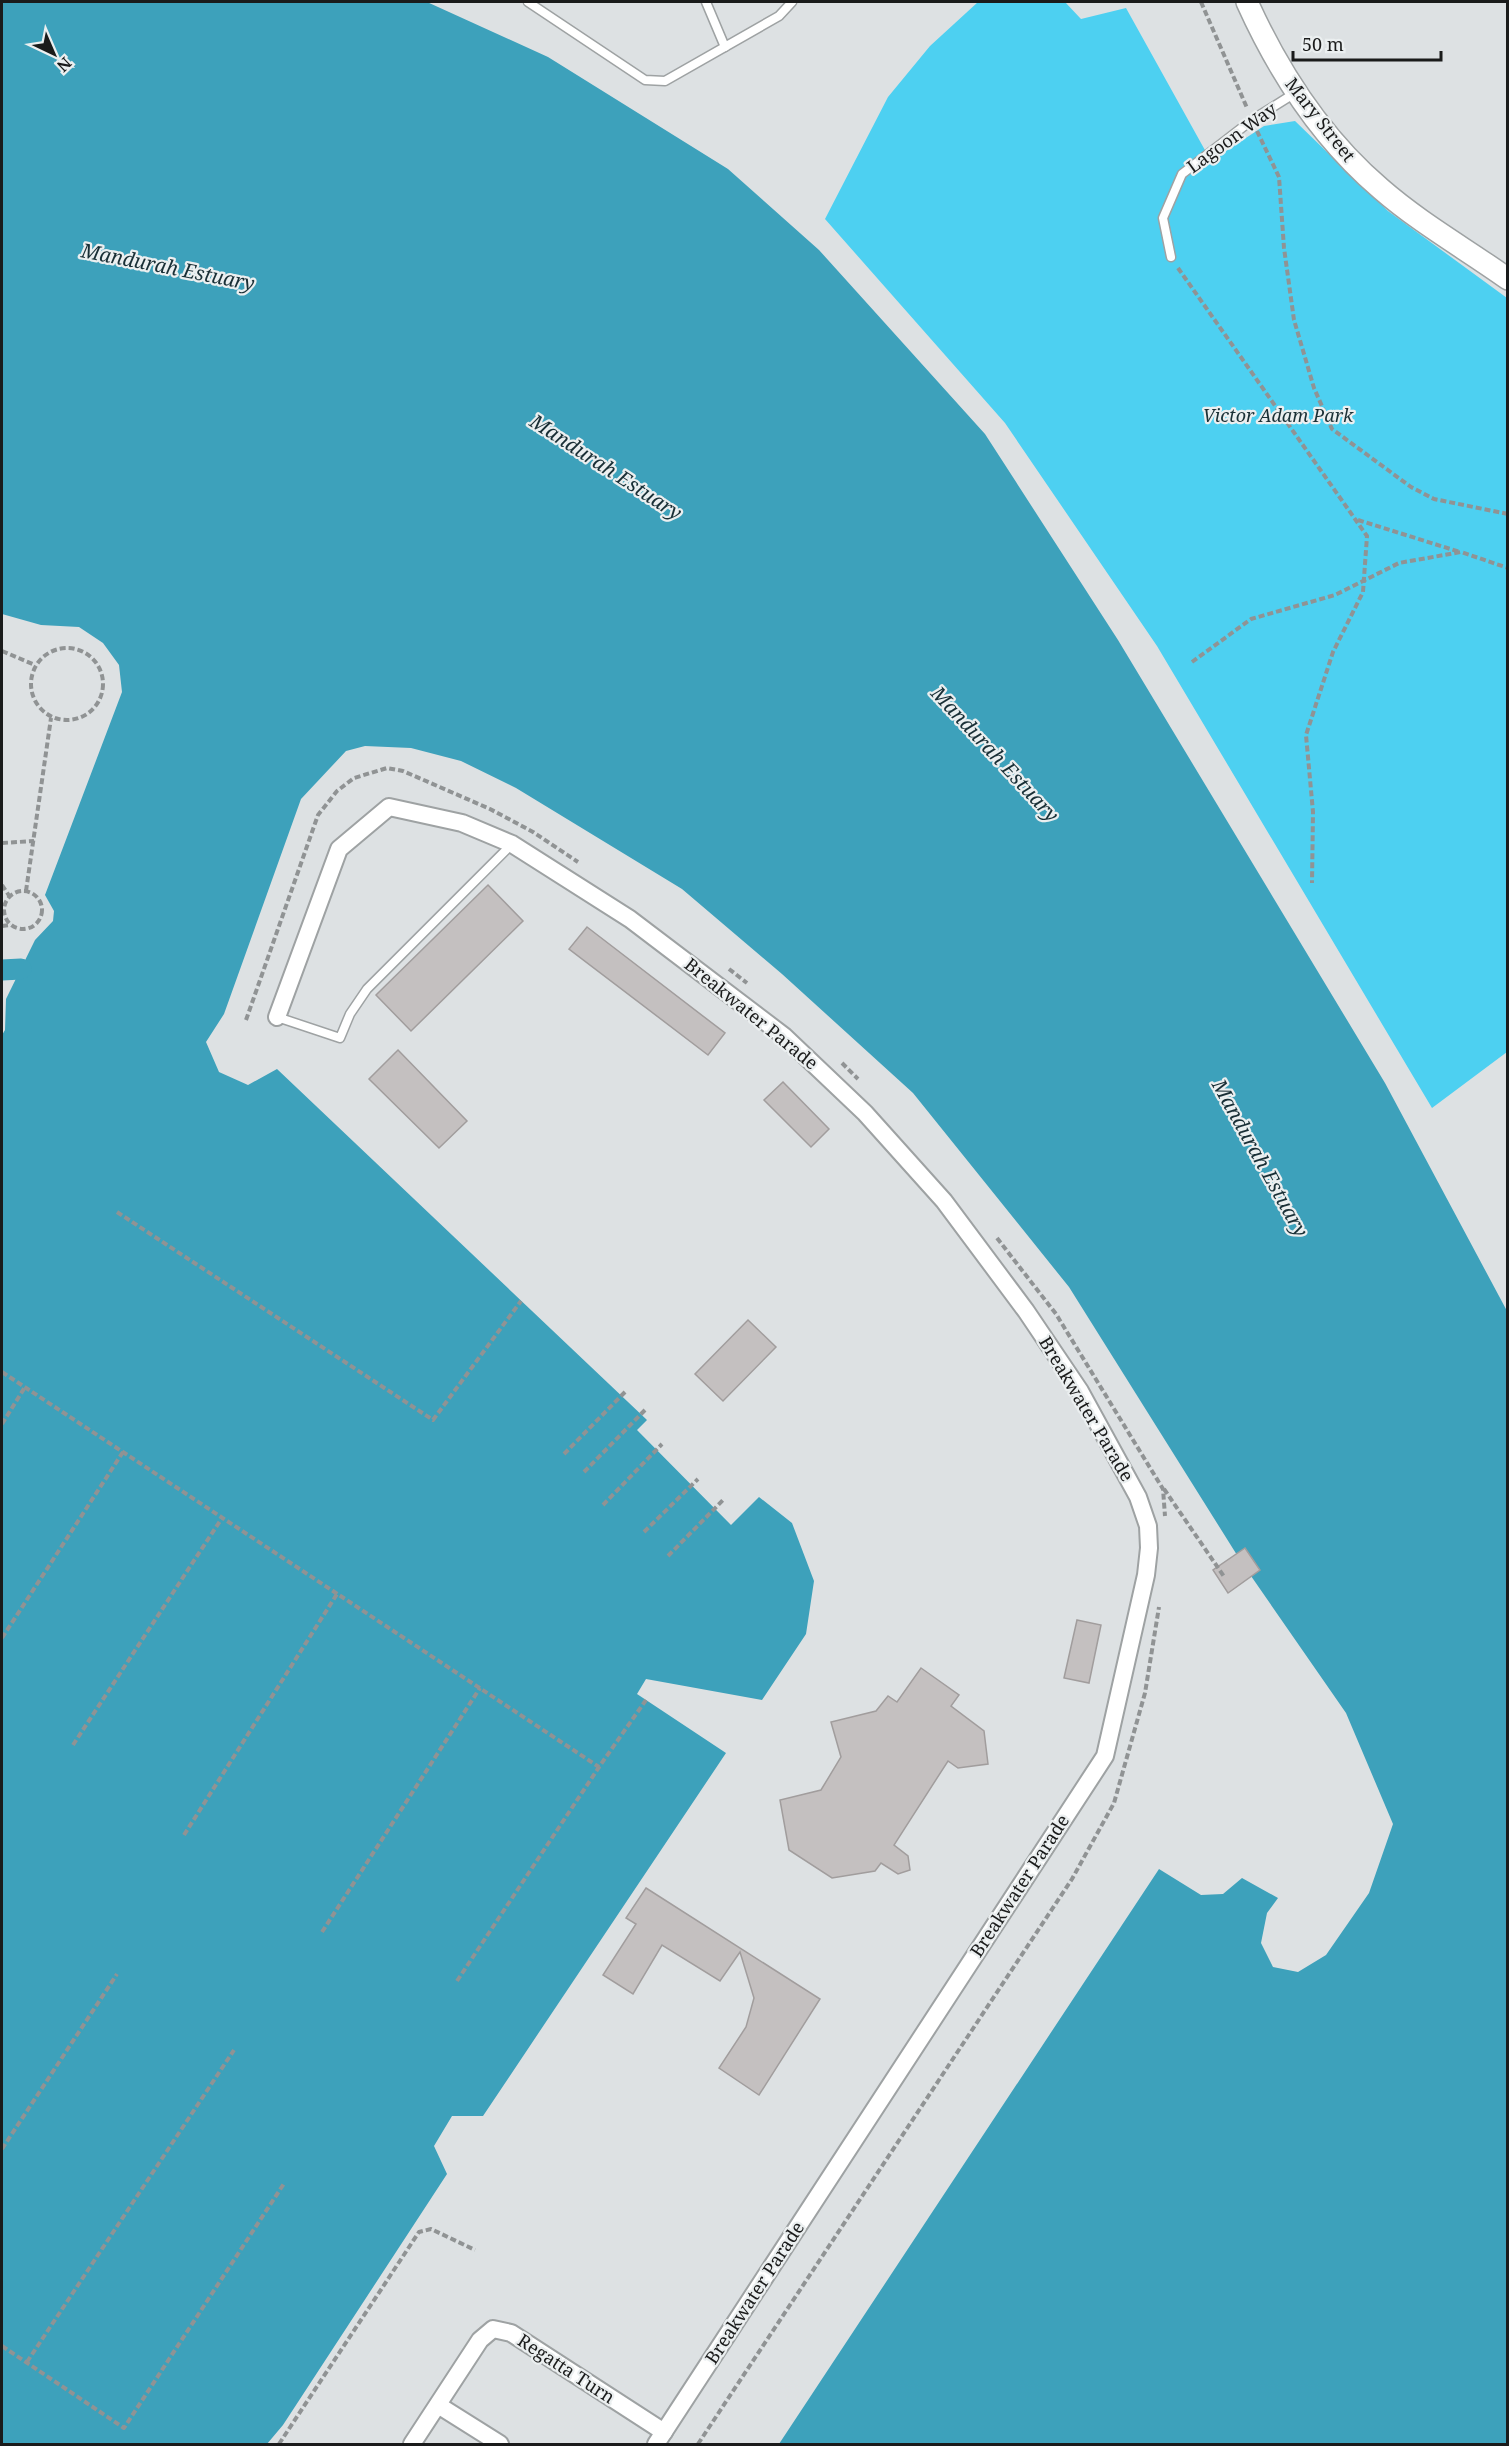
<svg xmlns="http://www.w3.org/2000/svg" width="1509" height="2446" font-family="'Noto Serif',serif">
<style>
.green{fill:#4dd0f1}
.water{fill:#3da1bb}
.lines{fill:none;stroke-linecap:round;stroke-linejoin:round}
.canal{stroke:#3da1bb;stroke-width:21}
.building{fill:#c4c0c0;stroke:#a19d9d;stroke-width:1.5}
.service-casing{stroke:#9ea2a3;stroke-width:11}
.minor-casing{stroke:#9ea2a3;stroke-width:20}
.tertiary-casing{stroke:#9ea2a3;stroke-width:24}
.path{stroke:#909394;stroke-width:4;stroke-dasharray:6 3;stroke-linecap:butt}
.service{stroke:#fff;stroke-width:8}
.minor{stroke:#fff;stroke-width:16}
.tertiary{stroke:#fff;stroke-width:21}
.labels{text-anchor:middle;stroke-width:4.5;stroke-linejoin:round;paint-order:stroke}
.street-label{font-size:18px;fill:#1a1b1b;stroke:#ebeff0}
.park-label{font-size:18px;font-style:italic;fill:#1a3036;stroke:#ebeff0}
.water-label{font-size:20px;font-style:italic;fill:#192f36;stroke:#ebeff0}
</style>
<rect width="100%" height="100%" fill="#dde1e3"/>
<polygon class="green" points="978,2 1065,2 1081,19 1126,8 1211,161 1264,126 1295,121 1388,211 1507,298 1507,1052 1432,1108 1157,646 1005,423 825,219 888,97 930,46"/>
<polygon class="water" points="2,2 427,2 548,57 728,169 819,250 985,434 1118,640 1385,1083 1507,1311 1507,2444 779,2444 1159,1869 1201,1895 1223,1894 1242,1878 1278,1898 1267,1913 1261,1943 1273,1967 1298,1972 1326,1955 1369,1893 1393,1824 1346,1713 1242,1563 1069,1287 913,1093 782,974 682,889 516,788 461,761 411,748 365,746 346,751 301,799 224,1014 206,1042 219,1072 248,1085 277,1069 647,1420 637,1430 731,1525 759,1497 792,1523 814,1581 806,1634 762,1700 646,1679 637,1694 726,1753 483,2116 452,2116 434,2146 447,2174 283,2425 267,2444 2,2444 2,1035 5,1030 6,999 35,940 53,921 54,911 45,895 122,692 119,665 103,643 79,627 41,625 2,614"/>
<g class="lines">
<polyline class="canal" points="2,970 21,969"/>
</g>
<g class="building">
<polygon points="488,885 523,921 411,1031 376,995"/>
<polygon points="587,927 725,1033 708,1055 569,949"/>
<polygon points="398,1050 467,1121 439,1148 369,1079"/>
<polygon points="783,1082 829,1129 811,1147 764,1100"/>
<polygon points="748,1320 776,1347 723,1401 695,1374"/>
<polygon points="1245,1548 1260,1570 1228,1593 1213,1570"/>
<polygon points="1077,1620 1101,1625 1089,1683 1064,1678"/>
<polygon points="921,1668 959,1695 951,1706 984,1731 988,1764 958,1768 948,1761 894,1845 908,1856 910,1870 898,1874 881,1863 875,1871 832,1878 789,1850 780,1800 821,1790 841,1757 831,1722 876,1711 888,1696 897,1702"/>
<polygon points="646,1888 820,1999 759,2095 719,2068 746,2027 754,1998 740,1952 720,1981 662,1945 633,1994 603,1975 636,1924 626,1918"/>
</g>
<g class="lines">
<defs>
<g id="service">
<polyline points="528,2 645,80 665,81 779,16 792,2"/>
<polyline points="706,2 725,47"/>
<polyline points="1171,257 1163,218 1182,174 1252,120 1295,93"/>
<polyline points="277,1017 340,1038 350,1014 367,989 512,844"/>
</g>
<g id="minor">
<polyline points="277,1017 339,849 389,807 462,823 512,844 630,919 784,1036 865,1113 944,1201 1026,1311 1080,1391 1138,1497 1148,1526 1149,1548 1146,1575 1105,1756 656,2444"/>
<polyline points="438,2405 500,2444"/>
<polyline points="412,2444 480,2340 493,2329 511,2333 664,2432"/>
</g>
<path id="tertiary" d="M1247,2C1279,73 1321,138 1381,189C1420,223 1466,249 1508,279"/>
</defs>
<use href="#service" class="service-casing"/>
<use href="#minor" class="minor-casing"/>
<use href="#tertiary" class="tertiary-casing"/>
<g class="path">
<polyline points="1201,2 1247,108"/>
<polyline points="1257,131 1279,177 1284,248 1294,320 1314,388 1332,429 1411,487 1434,499 1508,514"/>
<polyline points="1178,268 1367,536 1363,592 1333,652 1306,735 1313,812 1312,883"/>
<polyline points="1358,520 1460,552"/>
<circle cx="67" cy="684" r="36"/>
<polyline points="2,651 35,665"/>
<polyline points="1192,662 1251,619 1335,595 1399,563 1461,552 1508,568"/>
<polyline points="2,843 34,841"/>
<polyline points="2,885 10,897"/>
<polyline points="26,891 51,718"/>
<circle cx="23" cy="910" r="19"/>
<polyline points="2,926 11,925"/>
<polyline points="729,969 747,983"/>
<polyline points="246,1020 318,815 337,791 354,778 387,768 403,771 490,809 533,832 578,862"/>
<polyline points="842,1063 858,1079"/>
<polyline points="117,1212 433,1420 521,1301"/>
<polyline points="997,1238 1056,1314 1163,1489 1165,1516"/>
<polyline points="2,1372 599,1767 646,1700"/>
<polyline points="2,1424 25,1387"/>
<polyline points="564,1454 626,1391"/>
<polyline points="584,1472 645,1410"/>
<polyline points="1164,1489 1225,1578"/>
<polyline points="603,1505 662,1444"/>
<polyline points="644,1532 698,1479"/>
<polyline points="668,1556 724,1499"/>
<polyline points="2,1638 123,1452"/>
<polyline points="73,1745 222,1518"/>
<polyline points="184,1835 337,1594"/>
<polyline points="322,1932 480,1688"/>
<polyline points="457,1981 599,1767"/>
<polyline points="2,2149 117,1974"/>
<polyline points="2,2346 124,2428 285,2182"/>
<polyline points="27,2362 234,2050"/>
<polyline points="279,2444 419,2232 431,2229 475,2250"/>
<polyline points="698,2444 1072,1879 1114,1803 1145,1693 1159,1607"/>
</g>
<use href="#service" class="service"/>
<use href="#minor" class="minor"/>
<use href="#tertiary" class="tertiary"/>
</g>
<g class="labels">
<g class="street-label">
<text transform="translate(1320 120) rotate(52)" y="6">Mary Street</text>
<text transform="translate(1232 138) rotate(-36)" y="6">Lagoon Way</text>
<text transform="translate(751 1014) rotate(39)" y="6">Breakwater Parade</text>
<text transform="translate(1086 1409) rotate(59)" y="6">Breakwater Parade</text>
<text transform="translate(1020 1886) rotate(-57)" y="6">Breakwater Parade</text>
<text transform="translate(755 2293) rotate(-57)" y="6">Breakwater Parade</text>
<text transform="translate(566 2369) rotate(33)" y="6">Regatta Turn</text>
</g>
<g class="park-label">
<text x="1278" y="422">Victor Adam Park</text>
</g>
<g class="water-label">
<text transform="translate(168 267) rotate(11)" y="7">Mandurah Estuary</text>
<text transform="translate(606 467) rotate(33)" y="7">Mandurah Estuary</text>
<text transform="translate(995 754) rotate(47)" y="7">Mandurah Estuary</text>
<text transform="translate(1260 1158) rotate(61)" y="7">Mandurah Estuary</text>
</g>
</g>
<rect width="1509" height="2446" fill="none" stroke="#1a1b1b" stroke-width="6"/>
<g transform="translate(54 54) rotate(136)" stroke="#ebeff0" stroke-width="4.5" paint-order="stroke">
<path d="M0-4.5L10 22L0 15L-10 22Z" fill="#1a1b1b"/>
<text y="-9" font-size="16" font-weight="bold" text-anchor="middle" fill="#1a1b1b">N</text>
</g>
<path d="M1293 51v9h148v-9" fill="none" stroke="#1a1b1b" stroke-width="3"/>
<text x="1302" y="51" font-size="18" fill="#1a1b1b" stroke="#ebeff0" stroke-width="4.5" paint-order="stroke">50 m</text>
</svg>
